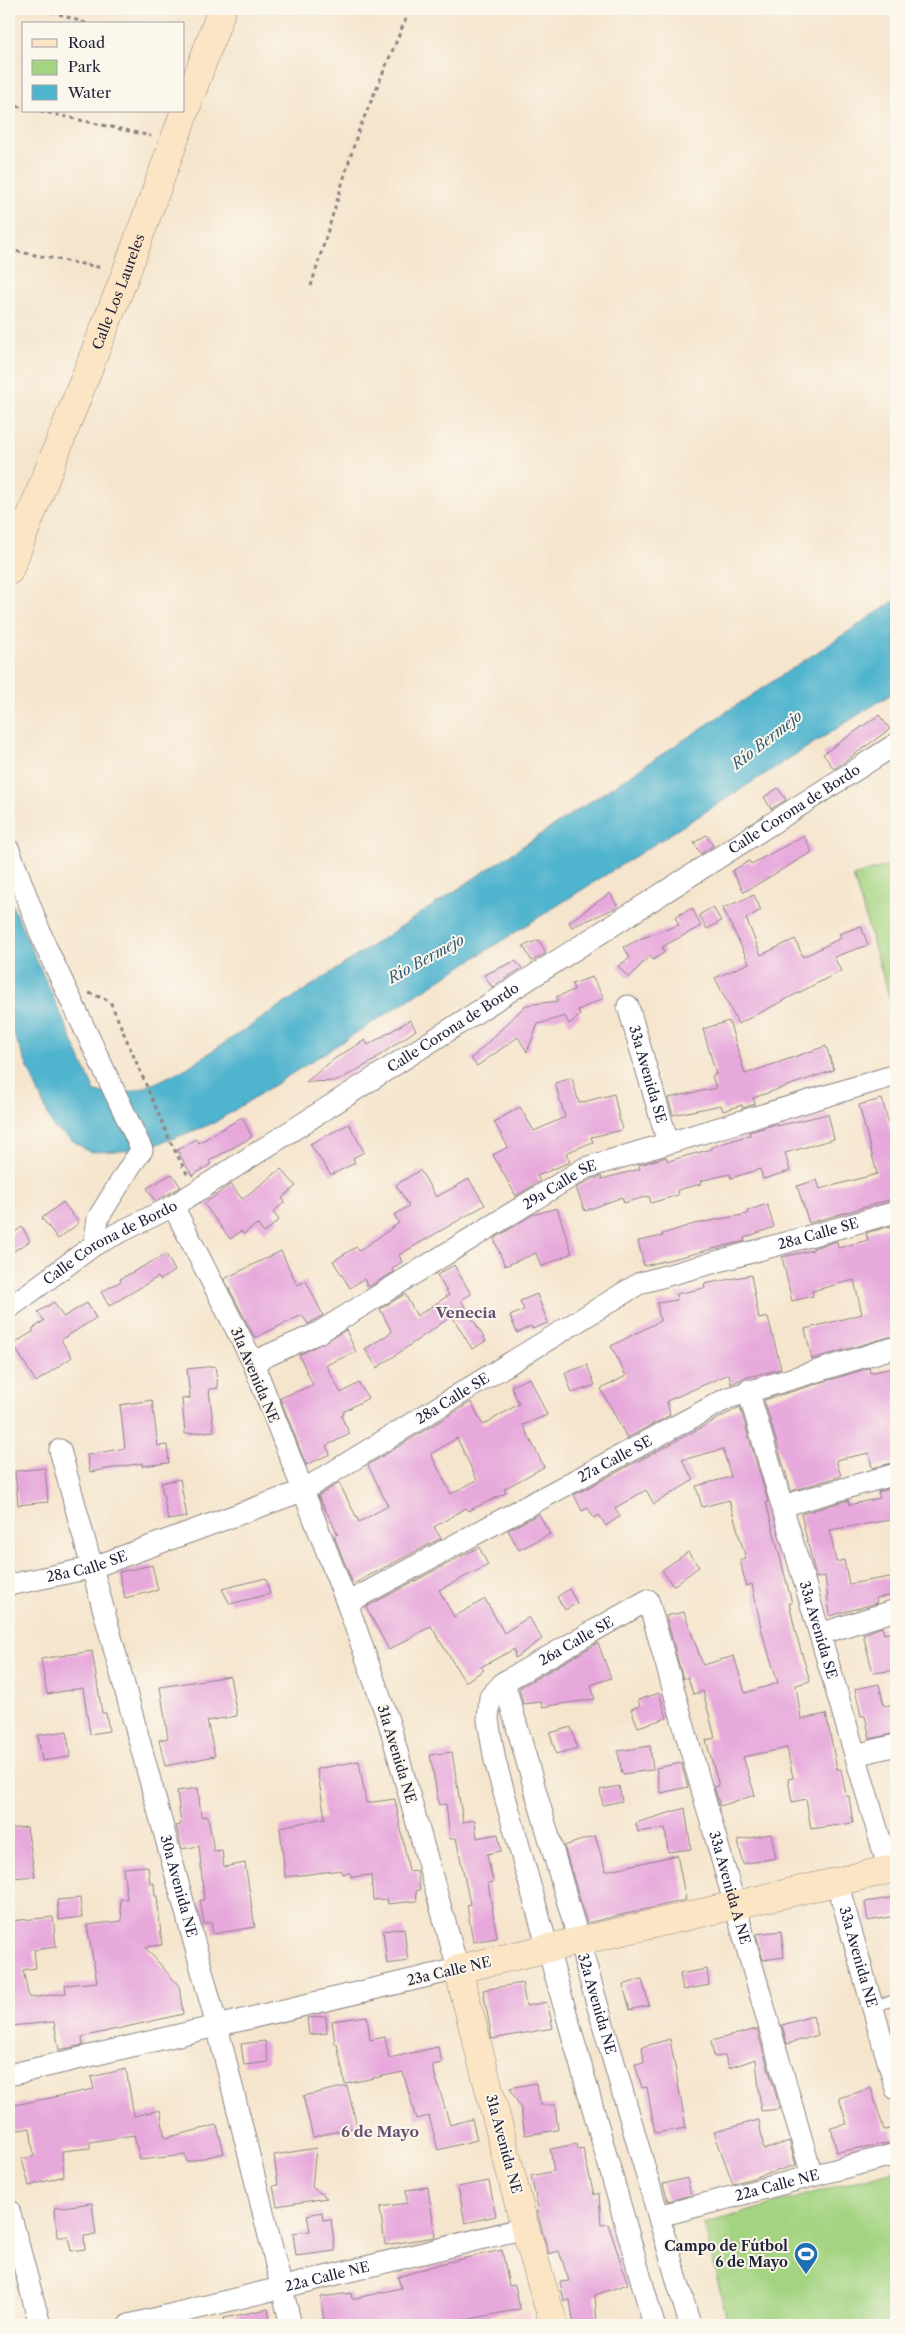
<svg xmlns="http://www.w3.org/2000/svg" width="905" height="2334" font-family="'Libre Caslon Text',serif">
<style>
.built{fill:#f7cfd3}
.green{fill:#a4d482;stroke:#637b5e}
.water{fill:#4fb4ce;stroke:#386b84}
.building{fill:#e7a8dc;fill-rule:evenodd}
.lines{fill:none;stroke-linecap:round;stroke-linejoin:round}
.lane-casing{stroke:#8c8484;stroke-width:12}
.street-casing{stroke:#8c8484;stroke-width:23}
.secondary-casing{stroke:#8c8484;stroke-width:29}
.path{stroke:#8c8484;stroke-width:3;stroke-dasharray:4 4;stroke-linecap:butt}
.lane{stroke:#fff;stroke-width:10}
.street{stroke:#fff;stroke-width:21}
.secondary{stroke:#fce5c4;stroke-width:28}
.labels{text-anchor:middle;stroke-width:4;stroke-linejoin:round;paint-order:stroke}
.street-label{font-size:14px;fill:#22223b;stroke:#fbf7ec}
.poi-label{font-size:14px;font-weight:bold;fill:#22223b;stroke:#fbf7ec;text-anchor:end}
.water-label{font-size:15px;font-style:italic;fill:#345c76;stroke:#fbf7ec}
.neighbourhood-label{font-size:15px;font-weight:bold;fill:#675173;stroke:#fbf7ec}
</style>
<rect width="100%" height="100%" fill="#fbf7ec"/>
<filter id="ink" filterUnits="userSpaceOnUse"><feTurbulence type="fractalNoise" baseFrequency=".02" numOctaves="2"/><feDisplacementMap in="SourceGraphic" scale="10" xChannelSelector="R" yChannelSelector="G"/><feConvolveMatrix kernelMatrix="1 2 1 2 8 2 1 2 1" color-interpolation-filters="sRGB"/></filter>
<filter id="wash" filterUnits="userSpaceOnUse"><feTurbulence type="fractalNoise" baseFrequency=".0096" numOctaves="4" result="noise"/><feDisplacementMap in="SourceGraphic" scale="20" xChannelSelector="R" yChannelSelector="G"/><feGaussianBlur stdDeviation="1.12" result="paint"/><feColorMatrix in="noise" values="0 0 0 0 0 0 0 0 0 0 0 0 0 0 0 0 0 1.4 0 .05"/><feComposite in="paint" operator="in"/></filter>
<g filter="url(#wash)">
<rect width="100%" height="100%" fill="#f5e5cd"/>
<polygon class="built" points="528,2311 532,2325 473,2325"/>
<g class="green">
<polygon points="896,863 896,1019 853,876"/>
<polygon points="894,2170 896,2177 896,2325 728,2325 704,2224"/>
</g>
<path class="water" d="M896,600V691L214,1123L142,1150L89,1152L53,1127L9,1023V898L95,1092C133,1098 151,1084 185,1069Z"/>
<g id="blocks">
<g class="building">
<polygon points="879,715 890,729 834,769 823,754"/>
<polygon points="778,788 786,800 771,809 764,797"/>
<polygon points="706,835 713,846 701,854 694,843"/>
<polygon points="804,836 812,852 744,892 732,871 749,861 751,864"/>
<polygon points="610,893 618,907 572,927 569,922"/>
<polygon points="754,895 761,910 746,918 761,955 795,939 803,957 841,938 839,934 861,926 868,945 834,957 841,971 738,1024 715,978 749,963 723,908"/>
<polygon points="713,907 721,921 707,929 699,915"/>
<polygon points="692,908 701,926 662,947 665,952 653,960 650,955 629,978 618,966 630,958 624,947 642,938 679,925 675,917"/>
<polygon points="539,940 546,953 532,961 523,946"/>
<polygon points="515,961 522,968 492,987 484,975"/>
<polygon points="592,977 604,998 578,1010 580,1016 569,1024 565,1016 538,1024 527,1052 518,1037 477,1066 471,1059 526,1005 558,1001 556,997 574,990 572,984"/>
<polygon points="410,1020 416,1030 376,1058 377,1059 337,1081 306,1082 334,1059 365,1040 368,1045"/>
<polygon points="729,1021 745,1074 826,1046 834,1070 753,1098 755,1104 743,1108 742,1105 723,1111 721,1105 673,1115 668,1098 716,1088 712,1076 716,1074 703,1029"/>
<polygon points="572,1078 579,1103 614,1094 622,1130 591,1137 593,1142 566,1153 570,1162 537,1176 540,1181 516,1196 493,1155 508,1147 494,1122 520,1107 534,1131 565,1117 555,1083"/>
<polygon points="882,1099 896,1151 896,1198 809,1223 797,1186 817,1180 820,1189 877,1174 859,1105"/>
<polygon points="828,1114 834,1139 785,1153 790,1171 763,1179 760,1169 731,1178 730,1174 700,1181 701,1184 677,1190 678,1195 651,1203 649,1196 624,1203 622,1197 585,1211 576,1188 590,1180 601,1176 602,1179 640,1169 639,1165 666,1157 668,1161 711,1149 711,1147 750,1135 749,1132 776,1124 777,1126"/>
<polygon points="242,1117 252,1137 209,1161 211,1164 192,1176 177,1150 196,1139 199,1143"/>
<polygon points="349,1124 364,1152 353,1158 355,1163 331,1175 310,1144"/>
<polygon points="281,1169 296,1186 282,1198 285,1202 273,1212 279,1220 264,1233 257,1224 243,1234 241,1231 230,1239 204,1204 231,1184 242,1199"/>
<polygon points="420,1170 436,1197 469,1179 485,1205 399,1255 402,1262 392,1269 394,1272 368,1287 364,1279 350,1288 333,1261 356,1247 359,1251 399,1223 394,1215 409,1206 396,1185"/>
<polygon points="172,1174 181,1187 155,1201 147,1188"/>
<polygon points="63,1202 79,1223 58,1239 42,1218"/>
<polygon points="767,1204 774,1227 744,1238 745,1241 644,1266 638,1241 663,1236 662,1234 694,1224 748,1214 747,1211"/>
<polygon points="557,1208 572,1253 541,1267 536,1253 505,1266 494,1239 532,1215"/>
<polygon points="891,1226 896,1250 896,1335 812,1359 805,1329 862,1314 854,1280 812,1291 813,1296 792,1301 782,1257 813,1250 813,1248 837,1241 838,1248 868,1240 866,1233"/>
<polygon points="22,1227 30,1241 9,1254 9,1236"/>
<polygon points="281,1251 297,1285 306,1281 323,1315 308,1324 302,1315 255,1338 224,1279"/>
<polygon points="166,1254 175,1271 160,1280 158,1277 109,1306 101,1292 121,1281 120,1279"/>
<polygon points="454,1265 471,1294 461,1300 486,1341 472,1349 452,1316 377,1368 365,1349 392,1332 380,1309 405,1294 417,1316 449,1295 437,1275"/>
<polygon points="751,1275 759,1319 768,1317 781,1369 744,1378 731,1384 729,1374 667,1401 670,1415 627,1438 601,1389 626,1376 611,1346 660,1321 657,1303 677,1300 676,1294 705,1288 704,1284"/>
<polygon points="537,1294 548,1323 532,1329 531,1326 517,1333 510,1316 524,1310 520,1301"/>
<polygon points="54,1302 63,1317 87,1303 96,1318 61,1340 72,1357 36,1382 13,1344 34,1331 32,1329 44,1321 38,1312"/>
<polygon points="346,1330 356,1352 326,1365 341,1393 359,1383 368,1398 343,1412 344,1414 341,1416 350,1434 326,1446 330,1454 306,1465 280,1398 313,1385 299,1355"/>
<polygon points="587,1365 595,1385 572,1393 565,1373"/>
<polygon points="215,1366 218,1388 209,1389 214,1431 185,1434 182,1399 190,1398 187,1369"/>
<polygon points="896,1367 896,1462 872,1468 869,1453 836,1460 841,1476 791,1491 764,1400 869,1368 870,1373"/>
<path d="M530,1378L547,1415L523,1425L544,1467L504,1489L506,1493L468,1511L466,1508L434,1527L441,1538L353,1584L334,1536L338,1534L318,1496L339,1483L359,1522L388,1506L368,1465L471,1402L483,1425L519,1404L511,1386ZM457,1438L477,1480L451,1494L431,1454Z"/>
<polygon points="152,1400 158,1446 167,1445 169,1463 142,1466 142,1463 90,1472 87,1455 125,1448 120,1405"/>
<polygon points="740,1407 768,1502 766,1503 792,1603 789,1603 796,1634 810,1681 796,1685 801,1719 826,1714 837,1769 841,1769 846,1796 849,1796 853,1823 811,1829 806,1799 792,1802 788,1779 793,1778 787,1748 743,1757 755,1795 720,1806 714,1787 719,1786 706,1740 715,1738 703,1691 693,1694 688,1677 683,1679 666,1616 684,1612 703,1665 734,1656 745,1693 778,1683 762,1632 752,1584 746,1586 740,1560 746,1559 729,1500 702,1507 696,1486 731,1477 723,1449 682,1460 694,1480 654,1504 646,1490 615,1508 620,1516 606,1526 599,1515 594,1518 588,1508 582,1511 574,1495"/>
<polygon points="45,1468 48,1502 18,1505 15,1471"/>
<polygon points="180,1479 187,1517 168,1520 161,1483"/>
<polygon points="896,1487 896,1519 830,1530 836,1562 844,1560 849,1584 896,1576 896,1595 876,1598 877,1603 830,1616 825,1576 816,1578 801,1514 848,1500 849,1505 880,1498 878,1492"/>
<polygon points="539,1514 550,1534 519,1550 508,1530"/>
<polygon points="479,1547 488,1565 439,1590 454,1617 485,1599 504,1633 529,1617 542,1639 515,1658 514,1649 481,1667 484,1670 465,1682 431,1626 389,1650 366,1607"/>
<polygon points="688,1552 699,1567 673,1586 662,1570"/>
<polygon points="152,1565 158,1590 125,1598 119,1572"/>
<polygon points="266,1578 270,1594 230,1604 222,1589"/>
<polygon points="569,1589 577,1603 565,1610 557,1597"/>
<polygon points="882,1627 884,1634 896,1631 896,1670 873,1673 863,1634"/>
<polygon points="598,1643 611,1678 591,1685 595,1699 542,1707 541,1702 523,1704 519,1688"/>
<polygon points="92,1651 102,1713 106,1713 109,1731 90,1734 83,1688 47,1694 41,1659"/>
<polygon points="230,1676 237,1716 207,1721 215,1756 165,1766 159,1740 168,1738 160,1687"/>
<polygon points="879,1684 884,1706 896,1704 896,1733 870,1739 865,1716 861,1716 855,1689"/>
<polygon points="659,1693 667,1718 638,1727 631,1709 640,1706 638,1700"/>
<polygon points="571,1727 577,1748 556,1754 550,1733"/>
<polygon points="67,1731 70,1757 42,1761 38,1735"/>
<polygon points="650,1746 653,1770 622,1774 618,1751"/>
<polygon points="452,1752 463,1822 475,1820 477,1838 498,1834 501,1851 487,1854 493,1882 488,1883 497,1938 473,1942 467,1905 470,1904 456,1838 450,1839 446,1804 439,1805 430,1755"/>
<polygon points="359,1761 366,1803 395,1799 409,1871 417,1870 420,1890 416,1891 417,1901 388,1904 387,1899 373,1900 371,1875 351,1877 350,1873 342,1874 341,1870 285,1877 280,1827 325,1818 317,1769"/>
<polygon points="681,1763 688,1787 661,1793 656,1768"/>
<polygon points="619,1786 622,1801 603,1805 600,1790"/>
<polygon points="198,1788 201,1817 208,1816 214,1851 222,1850 224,1867 245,1863 255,1927 213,1934 211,1922 204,1924 200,1900 204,1900 199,1846 182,1849 176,1826 181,1825 177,1791"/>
<polygon points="685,1808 691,1849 668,1852 665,1828 638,1832 636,1823"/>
<polygon points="27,1827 35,1876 13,1878 9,1829"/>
<polygon points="771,1834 776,1858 743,1864 738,1840"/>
<polygon points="595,1836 606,1871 677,1855 686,1900 587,1923 564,1846"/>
<polygon points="148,1866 150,1883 154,1883 155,1896 157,1896 162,1945 145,1947 179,1986 183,2014 82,2037 83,2045 59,2050 54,2022 9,2026 10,1921 53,1917 56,1947 34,1950 36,1968 23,1970 29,1998 66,1993 65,1985 97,1982 87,1925 122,1921 120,1899 127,1899 123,1868"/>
<polygon points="896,1897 896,1916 868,1921 865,1902"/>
<polygon points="80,1898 82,1917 59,1920 57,1900"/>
<polygon points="404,1928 408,1961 387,1964 383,1931"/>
<polygon points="781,1931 784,1957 763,1960 756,1934"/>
<polygon points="707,1969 709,1985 683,1990 680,1974"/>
<polygon points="642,1979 649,2005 630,2010 623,1985"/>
<polygon points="522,1983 526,2006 547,2002 553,2028 492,2039 483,1990"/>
<polygon points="326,2016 327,2033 309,2035 307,2018"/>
<polygon points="367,2016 370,2040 385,2037 389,2058 438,2047 442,2063 432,2065 450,2125 472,2119 477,2140 438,2150 429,2116 416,2119 403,2072 345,2084 337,2044 335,2044 332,2021"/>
<polygon points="813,2016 818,2035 787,2044 782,2025"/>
<polygon points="757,2029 780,2109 761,2111 756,2059 729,2068 725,2056 714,2057 711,2041"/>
<polygon points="670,2039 686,2128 655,2133 647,2087 642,2088 635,2064 644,2063 642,2047"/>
<polygon points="265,2041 268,2062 244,2065 241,2044"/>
<polygon points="126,2069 134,2116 160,2110 165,2138 217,2125 224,2153 187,2162 185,2155 140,2160 134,2135 90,2142 90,2148 62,2151 64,2176 29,2186 22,2159 34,2156 30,2128 14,2131 10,2106 94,2089 91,2077"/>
<polygon points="536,2083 541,2105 555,2105 558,2130 525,2135 521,2109 510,2088"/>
<polygon points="347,2086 357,2127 313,2137 303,2096"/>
<polygon points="871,2088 884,2130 891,2129 893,2142 837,2152 831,2128 847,2124 839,2098"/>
<polygon points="759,2120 764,2150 789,2141 796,2165 733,2184 714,2132"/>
<polygon points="577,2144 578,2150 583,2149 594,2195 599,2193 601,2225 608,2224 628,2284 595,2295 597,2325 574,2325 570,2300 564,2301 560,2282 569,2281 559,2251 549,2254 537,2212 539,2212 531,2176 554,2171 550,2149"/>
<polygon points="316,2148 312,2187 327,2198 277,2206 273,2186 278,2185 274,2155"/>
<polygon points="687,2178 691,2195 668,2201 663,2184"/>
<polygon points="489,2181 496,2216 465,2223 458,2187"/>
<polygon points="428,2187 435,2237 385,2245 380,2207 407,2203 406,2190"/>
<polygon points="92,2203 96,2235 84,2236 85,2249 71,2251 68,2237 57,2237 55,2208"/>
<polygon points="322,2212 323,2220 331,2219 335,2251 296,2256 293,2233 310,2231 307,2215"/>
<polygon points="502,2250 509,2286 515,2285 520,2309 461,2321 462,2325 324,2325 321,2297 351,2293 352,2299 401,2288 398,2277 439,2264"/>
<polygon points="268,2309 271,2325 225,2325 224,2318"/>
</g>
</g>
</g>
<g filter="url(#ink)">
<use href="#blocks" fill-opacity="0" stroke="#8c8484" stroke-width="1"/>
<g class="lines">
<defs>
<polyline id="lane" points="872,2006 896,2000"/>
<g id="street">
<polyline points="9,850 45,945 142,1150 131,1165 98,1218 94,1245"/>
<path id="s1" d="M628,1006L668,1143"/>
<path id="s2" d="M9,1308L94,1245L173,1206L202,1188L896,744"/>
<path id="s3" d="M253,1362L318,1333L585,1168L896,1075"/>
<path id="s4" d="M748,1390L889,1870"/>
<path id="s5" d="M60,1450L217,2026L291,2325"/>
<polyline points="782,1506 896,1474"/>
<path id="s6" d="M9,1585L91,1568L302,1491L640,1283L896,1212"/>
<path id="s7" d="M347,1603L728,1398L896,1347"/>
<polyline points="820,1634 896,1610"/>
<path id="s8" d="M504,1682L690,2325"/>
<polyline points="856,1755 896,1745"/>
<path id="s9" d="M837,1882L896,2089"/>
<polyline points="9,2075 458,1969 389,1723 347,1603 253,1362 173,1206"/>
<polyline points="9,2210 40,2325"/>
<path id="s10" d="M659,2216L896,2154"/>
<path id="s11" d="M129,2325L525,2228"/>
<path id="s12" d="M654,2325L495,1761L488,1720L490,1697L504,1682L648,1600L812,2176"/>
</g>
<g id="secondary">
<path id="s13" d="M9,571L126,273L222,9"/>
<polyline points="554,2325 525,2228 458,1969 896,1868"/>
</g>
</defs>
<use href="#lane" class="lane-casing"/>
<use href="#street" class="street-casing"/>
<use href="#secondary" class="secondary-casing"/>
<g class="path">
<polyline points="44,9 88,24"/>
<polyline points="9,104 24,108"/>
<polyline points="40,111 151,136"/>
<polyline points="9,250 103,268"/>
<polyline points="311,286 358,132 410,9"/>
<polyline points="89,993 110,1001 171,1143 188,1176"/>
</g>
<use href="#lane" class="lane"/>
<use href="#street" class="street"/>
<use href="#secondary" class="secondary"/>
</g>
</g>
<defs>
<symbol id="stadium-pin" viewBox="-11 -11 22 30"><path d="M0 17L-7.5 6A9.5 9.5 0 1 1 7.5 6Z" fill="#1f6fb2" stroke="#fbf7ec"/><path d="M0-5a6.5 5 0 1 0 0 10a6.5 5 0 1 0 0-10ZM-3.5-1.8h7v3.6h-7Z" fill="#fff"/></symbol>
</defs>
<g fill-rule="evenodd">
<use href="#stadium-pin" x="792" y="2240" width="28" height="38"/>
</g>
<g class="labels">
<g class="street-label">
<text dy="5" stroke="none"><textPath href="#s13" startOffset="300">Calle Los Laureles</textPath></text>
<text dy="5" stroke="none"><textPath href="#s2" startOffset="931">Calle Corona de Bordo</textPath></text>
<text dy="5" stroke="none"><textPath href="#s2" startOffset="526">Calle Corona de Bordo</textPath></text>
<text dy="5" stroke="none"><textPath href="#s1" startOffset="71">33a Avenida SE</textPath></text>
<text dy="5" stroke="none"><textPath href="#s3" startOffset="355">29a Calle SE</textPath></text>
<text dy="5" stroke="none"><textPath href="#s6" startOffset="890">28a Calle SE</textPath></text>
<text dy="5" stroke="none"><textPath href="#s2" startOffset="121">Calle Corona de Bordo</textPath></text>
<text transform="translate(255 1375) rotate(67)" y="5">31a Avenida NE</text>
<text dy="5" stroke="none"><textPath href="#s6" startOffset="485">28a Calle SE</textPath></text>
<text dy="5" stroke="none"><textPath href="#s7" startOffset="304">27a Calle SE</textPath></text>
<text dy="5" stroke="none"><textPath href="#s6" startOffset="80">28a Calle SE</textPath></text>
<text dy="5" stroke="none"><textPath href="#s4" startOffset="250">33a Avenida SE</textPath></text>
<text dy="5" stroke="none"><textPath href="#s12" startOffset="754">26a Calle SE</textPath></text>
<text transform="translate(397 1754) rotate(73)" y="5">31a Avenida NE</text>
<text dy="5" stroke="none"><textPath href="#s5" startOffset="452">30a Avenida NE</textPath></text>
<text dy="5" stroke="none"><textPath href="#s12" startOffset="1136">33a Avenida A NE</textPath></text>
<text dy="5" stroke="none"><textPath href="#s9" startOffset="78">33a Avenida NE</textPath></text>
<text transform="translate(449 1971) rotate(-13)" y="5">23a Calle NE</text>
<text dy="5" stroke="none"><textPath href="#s8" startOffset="335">32a Avenida NE</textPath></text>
<text transform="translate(504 2144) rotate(75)" y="5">31a Avenida NE</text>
<text dy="5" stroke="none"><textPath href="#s10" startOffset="122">22a Calle NE</textPath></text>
<text dy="5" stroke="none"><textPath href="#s11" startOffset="204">22a Calle NE</textPath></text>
</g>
<g class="poi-label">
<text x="788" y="2251">Campo de Fútbol<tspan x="788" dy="16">6 de Mayo</tspan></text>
</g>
<g class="water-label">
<text transform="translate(767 740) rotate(-38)" y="5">Río Bermejo</text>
<text transform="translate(426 959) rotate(-29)" y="5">Río Bermejo</text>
</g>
<g class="neighbourhood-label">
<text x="466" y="1318">Venecia</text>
<text x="380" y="2137">6 de Mayo</text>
</g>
</g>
<rect width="905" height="2334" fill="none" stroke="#fbf7ec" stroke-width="30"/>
<rect x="22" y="22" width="162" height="90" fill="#fbf7ec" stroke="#a4a2a5"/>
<rect x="32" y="39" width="25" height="8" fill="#fce5c4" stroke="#a4a2a5"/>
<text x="68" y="48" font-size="15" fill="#22223b">Road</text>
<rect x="32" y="60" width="25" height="15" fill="#a4d482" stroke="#a4a2a5"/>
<text x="68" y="72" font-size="15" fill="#22223b">Park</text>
<rect x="32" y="85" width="25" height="15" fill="#4fb4ce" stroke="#a4a2a5"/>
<text x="68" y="98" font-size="15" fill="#22223b">Water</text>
</svg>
